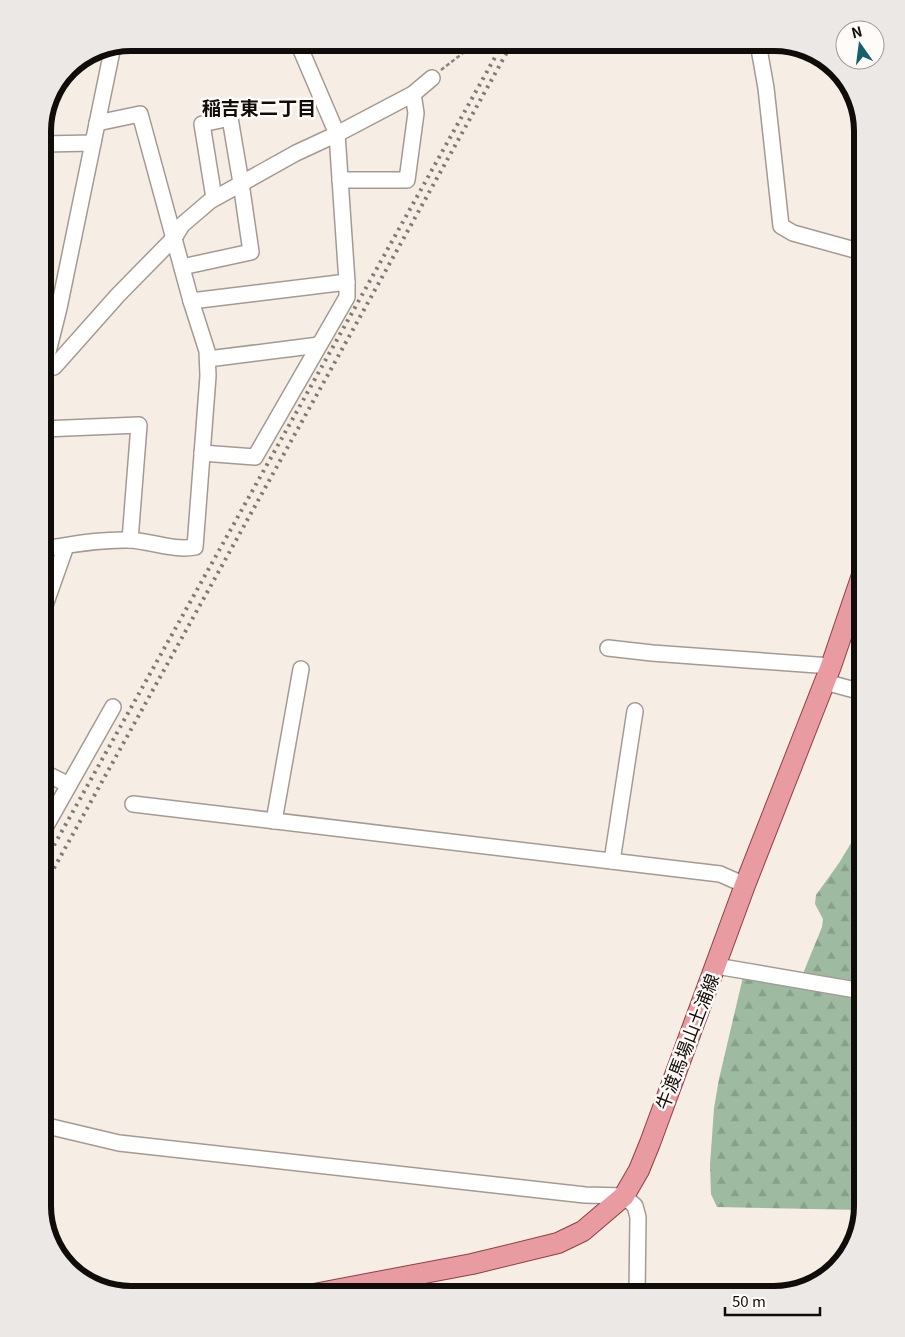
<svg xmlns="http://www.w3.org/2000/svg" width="905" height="1337" font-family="Georgia,'Noto Sans JP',serif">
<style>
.forest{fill:url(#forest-firs)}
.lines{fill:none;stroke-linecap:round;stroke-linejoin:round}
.minor-casing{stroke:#a39b93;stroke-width:18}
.major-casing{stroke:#923e44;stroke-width:22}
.path{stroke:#8a847e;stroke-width:2.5;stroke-dasharray:4 2.5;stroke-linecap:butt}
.minor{stroke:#fff;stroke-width:15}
.major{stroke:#e89ba1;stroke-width:20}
.rail{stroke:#7f7974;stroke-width:4;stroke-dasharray:2.5 5;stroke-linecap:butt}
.labels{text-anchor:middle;stroke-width:5;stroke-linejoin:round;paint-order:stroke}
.street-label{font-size:18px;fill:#0f0c09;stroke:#fffbf8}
.neighbourhood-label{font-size:19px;font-weight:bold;fill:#0f0c09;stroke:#fffbf8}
.rim{fill:none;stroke:#0f0c09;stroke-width:6}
</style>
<defs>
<pattern id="forest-firs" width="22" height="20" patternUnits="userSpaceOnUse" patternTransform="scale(1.25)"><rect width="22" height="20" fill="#9ebba1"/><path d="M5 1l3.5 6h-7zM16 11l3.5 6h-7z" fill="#87a089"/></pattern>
</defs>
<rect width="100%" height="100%" fill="#f6ede5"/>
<g class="forest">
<polygon points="862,825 862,988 802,976 822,927 823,919 815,904 816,895 839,863"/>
<polygon points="743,977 862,994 861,1210 717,1207 711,1194 710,1165 714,1108 719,1079"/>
</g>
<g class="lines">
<defs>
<g id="minor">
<polyline points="758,43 766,88 781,226 793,233 862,252"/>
<polyline points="43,144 93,143"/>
<polyline points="340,180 407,180 416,113 413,94"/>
<polyline points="182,267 251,252 241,183 230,118 202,124 214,198"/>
<polyline points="191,301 347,282"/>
<polyline points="208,359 319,345"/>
<polyline points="44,370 54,367 118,295 174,238 182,225 210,201 296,153 337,134 413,94 432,78"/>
<polyline points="43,372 59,308 113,46"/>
<polyline points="43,429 139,425 130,540"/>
<polyline points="202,453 255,457 347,297 347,282 337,134 298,43"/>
<path d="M43,549C71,545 100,539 129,540C151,541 173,551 195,547L208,376L207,351L191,301L140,114L97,123"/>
<polyline points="43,611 66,546"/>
<polyline points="608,648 652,653 831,666"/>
<polyline points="825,682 862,692"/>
<polyline points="69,785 113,707"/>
<polyline points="133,804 720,874 745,885"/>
<polyline points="274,821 301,669"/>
<polyline points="43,831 69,785 43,772"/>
<polyline points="612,861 635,711"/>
<polyline points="716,966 862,991"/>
<polyline points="43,1125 119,1143 585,1195 624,1196 635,1206 638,1217 637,1294"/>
</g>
<polyline id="major" points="314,1294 472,1264 558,1243 583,1231 624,1196 639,1170 650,1143 745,885 831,666 862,575"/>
</defs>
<use href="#minor" class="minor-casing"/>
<use href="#major" class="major-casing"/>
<polyline class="path" points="441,70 476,43"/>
<use href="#minor" class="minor"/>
<use href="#major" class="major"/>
<g class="rail">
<polyline points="43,865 503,43"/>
<polyline points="43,888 512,43"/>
</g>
</g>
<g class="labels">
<g class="street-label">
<text transform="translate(688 1042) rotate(-69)" y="6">牛渡馬場山土浦線</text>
</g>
<g class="neighbourhood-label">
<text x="259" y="115">稲吉東二丁目</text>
</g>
</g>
<path d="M0 0H905V1337H0ZM131 51H774A80 80 0 0 1 854 131V1206A80 80 0 0 1 774 1286H131A80 80 0 0 1 51 1206V131A80 80 0 0 1 131 51Z" fill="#ece8e5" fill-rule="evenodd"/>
<path class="rim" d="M131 51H774A80 80 0 0 1 854 131V1206A80 80 0 0 1 774 1286H131A80 80 0 0 1 51 1206V131A80 80 0 0 1 131 51Z"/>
<g transform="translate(860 45) rotate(346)"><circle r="24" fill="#fffbf8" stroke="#9f9b98"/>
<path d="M0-4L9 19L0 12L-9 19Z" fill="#16606e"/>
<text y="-8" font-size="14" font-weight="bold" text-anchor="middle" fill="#0f0c09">N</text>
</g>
<path d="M725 1307v8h95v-8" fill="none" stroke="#0f0c09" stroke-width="2.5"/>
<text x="732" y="1307" font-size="15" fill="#0f0c09" stroke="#fffbf8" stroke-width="4" paint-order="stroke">50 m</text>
</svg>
